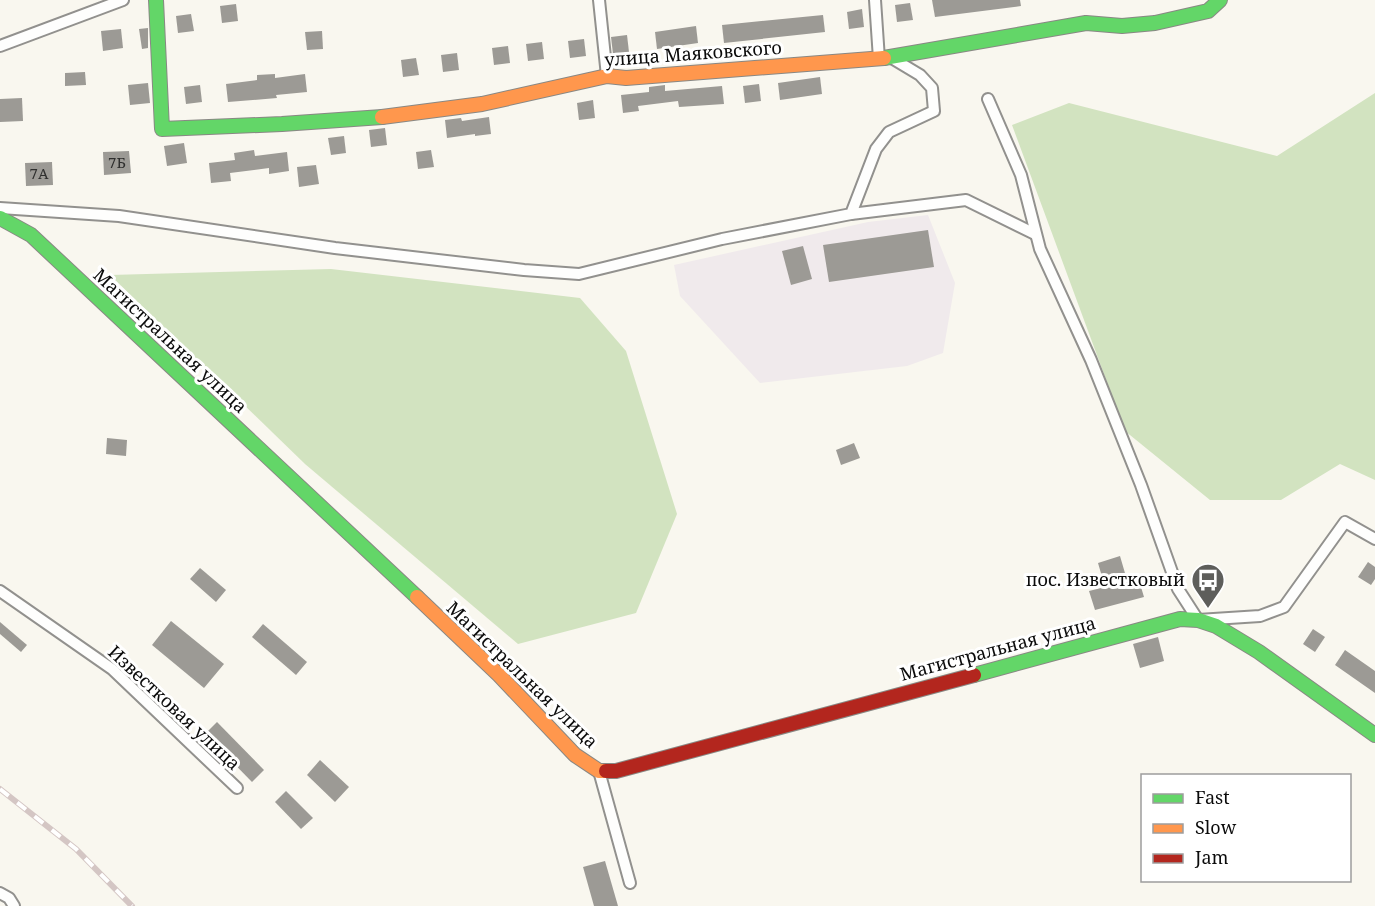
<svg xmlns="http://www.w3.org/2000/svg" width="1375" height="906" font-family="'Noto Serif',serif">
<style>
.industrial{fill:#f0eaec}
.forest{fill:#d2e3c0}
.building{fill:#9c9a95}
.lines{fill:none;stroke-linecap:round;stroke-linejoin:round}
.street-casing{stroke:#92918e;stroke-width:14}
.fast-casing{stroke:#898884;stroke-width:16}
.slow-casing{stroke:#898884;stroke-width:16}
.jam-casing{stroke:#898884;stroke-width:16}
.street{stroke:#fefefd;stroke-width:10}
.fast{stroke:#63d668;stroke-width:14}
.slow{stroke:#ff974d;stroke-width:14}
.jam{stroke:#b3261e;stroke-width:14}
.rail-casing{stroke:#d4c6c4;stroke-width:6}
.rail{stroke:#fff;stroke-width:4;stroke-dasharray:11;stroke-linecap:butt}
.labels{text-anchor:middle;stroke-width:6;stroke-linejoin:round;paint-order:stroke}
.number-label{font-size:15px;fill:#2f2f2e}
.street-label{font-size:18px;fill:#0b0b0b;stroke:#fff}
.poi-label{font-size:18px;fill:#0b0b0b;stroke:#fff;text-anchor:end}
</style>
<rect width="100%" height="100%" fill="#f9f7ef"/>
<polygon class="industrial" points="928,215 955,283 943,353 907,366 760,383 680,296 674,265 868,222"/>
<g class="forest">
<polygon points="1375,93 1375,480 1340,464 1281,500 1210,500 1125,431 1012,125 1069,103 1277,156"/>
<polygon points="331,269 580,298 626,351 677,514 636,613 518,644 305,464 110,275"/>
</g>
<g class="building">
<polygon points="932,0 1020,0 1021,6 935,17"/>
<polygon points="910,3 913,20 897,22 895,5"/>
<polygon points="236,4 238,21 222,23 220,6"/>
<polygon points="862,9 864,27 849,29 847,12"/>
<polygon points="191,14 194,31 178,33 176,16"/>
<polygon points="823,15 825,32 724,43 722,25"/>
<polygon points="696,26 698,43 657,49 655,32"/>
<polygon points="148,28 148,48 142,49 139,29"/>
<polygon points="121,29 123,48 103,51 101,31"/>
<polygon points="322,31 323,49 307,50 305,32"/>
<polygon points="627,35 629,52 613,54 611,37"/>
<polygon points="584,39 586,56 570,58 568,41"/>
<polygon points="542,42 544,59 528,61 526,44"/>
<polygon points="508,46 510,63 494,65 492,48"/>
<polygon points="457,53 459,70 443,72 441,55"/>
<polygon points="416,58 419,75 403,77 401,60"/>
<polygon points="85,72 86,85 65,86 65,73"/>
<polygon points="275,74 275,78 305,74 307,92 276,95 277,98 228,102 226,84 257,80 257,75"/>
<polygon points="820,77 822,94 780,100 778,83"/>
<polygon points="148,83 150,103 130,105 128,85"/>
<polygon points="759,84 761,101 745,103 743,86"/>
<polygon points="200,85 202,102 186,104 184,87"/>
<polygon points="665,85 665,91 722,86 724,104 679,107 678,101 638,106 639,111 623,113 621,95 649,92 649,87"/>
<polygon points="22,98 23,121 0,122 0,99"/>
<polygon points="593,100 595,118 579,120 577,103"/>
<polygon points="489,117 491,134 475,136 475,134 447,138 445,120 461,118 462,121"/>
<polygon points="385,128 387,145 371,147 369,130"/>
<polygon points="344,136 346,153 331,155 328,138"/>
<polygon points="184,143 187,163 167,166 164,146"/>
<polygon points="254,150 255,156 287,152 289,171 269,174 269,168 230,173 231,181 211,183 209,163 235,160 234,153"/>
<polygon points="431,150 434,167 418,169 416,152"/>
<polygon points="129,151 131,173 104,175 103,152"/>
<polygon points="52,162 53,185 26,186 25,163"/>
<polygon points="316,165 319,184 299,187 297,167"/>
<polygon points="928,230 934,267 829,282 823,245"/>
<polygon points="803,246 812,279 791,285 782,251"/>
<polygon points="107,438 127,440 126,456 106,454"/>
<polygon points="854,443 860,458 841,465 836,450"/>
<polygon points="1120,556 1127,580 1138,577 1144,597 1095,610 1089,591 1105,587 1098,563"/>
<polygon points="1368,562 1375,567 1375,579 1371,585 1358,577"/>
<polygon points="200,568 226,590 216,602 190,579"/>
<polygon points="171,621 224,664 204,688 152,645"/>
<polygon points="0,622 27,645 21,652 0,634"/>
<polygon points="263,624 307,662 296,675 252,637"/>
<polygon points="1313,629 1325,637 1315,652 1303,644"/>
<polygon points="1158,637 1164,661 1140,668 1133,644"/>
<polygon points="1345,650 1375,671 1375,693 1335,665"/>
<polygon points="217,722 264,770 252,782 205,734"/>
<polygon points="320,760 349,787 335,802 307,775"/>
<polygon points="286,791 313,818 301,829 275,802"/>
<polygon points="605,861 618,906 594,906 583,867"/>
</g>
<g class="lines">
<defs>
<g id="street">
<polyline points="599,0 607,76"/>
<polyline points="875,0 879,59"/>
<polyline points="0,46 123,0"/>
<polyline points="988,99 1021,175 1040,249 1091,360 1141,485 1178,589 1198,620 1260,616 1284,607 1345,522 1375,539"/>
<polyline points="0,208 119,216 335,248 524,270 579,274 722,239 851,214 876,149 889,132 934,111 932,88 920,75 890,57"/>
<polyline points="851,214 966,200 1035,234"/>
<polyline points="0,591 112,669 237,788"/>
<polyline points="599,771 630,883"/>
<polyline points="0,893 9,898 14,906"/>
</g>
<g id="fast">
<polyline points="156,0 162,129 282,124 382,117"/>
<polyline points="884,58 1086,23 1122,26 1155,23 1208,11 1220,0"/>
<polyline points="0,218 31,235 417,597"/>
<polyline points="974,675 1180,619 1198,620 1216,626 1259,652 1375,735"/>
</g>
<g id="slow">
<polyline points="382,117 482,104 607,76 626,78 884,58"/>
<polyline points="417,597 499,675 575,755 599,771 606,771"/>
</g>
<polyline id="jam" points="606,771 616,771 974,675"/>
</defs>
<use href="#street" class="street-casing"/>
<use href="#fast" class="fast-casing"/>
<use href="#slow" class="slow-casing"/>
<use href="#jam" class="jam-casing"/>
<use href="#street" class="street"/>
<use href="#fast" class="fast"/>
<use href="#slow" class="slow"/>
<use href="#jam" class="jam"/>
<defs>
<polyline id="rail" points="0,789 76,849 132,906"/>
</defs>
<use href="#rail" class="rail-casing"/>
<use href="#rail" class="rail"/>
</g>
<defs>
<symbol id="bus-pin" viewBox="-11 -11 22 30"><path d="M0 17L-7.5 6A9.5 9.5 0 1 1 7.5 6Z" fill="#5e5e5b" stroke="#fff"/><path d="M-5-6H5V4H4V6H2V4H-2V6H-4V4H-5ZM-3.5-4V0h7V-4ZM-3.5 1.2v1.5H-2V1.2ZM2 1.2v1.5H3.5V1.2Z" fill="#fff"/></symbol>
</defs>
<g fill-rule="evenodd">
<use href="#bus-pin" x="1189" y="561" width="38" height="52"/>
</g>
<g class="labels">
<g class="number-label">
<text x="117" y="168">7Б</text>
<text x="39" y="179">7А</text>
</g>
<g class="street-label">
<text transform="translate(693 54) rotate(-4)" y="6">улица Маяковского</text>
<text transform="translate(170 341) rotate(43)" y="6">Магистральная улица</text>
<text transform="translate(998 649) rotate(-15)" y="6">Магистральная улица</text>
<text transform="translate(522 675) rotate(44)" y="6">Магистральная улица</text>
<text transform="translate(174 708) rotate(43)" y="6">Известковая улица</text>
</g>
<g class="poi-label">
<text x="1185" y="586">пос. Известковый</text>
</g>
</g>
<rect x="1141" y="774" width="210" height="108" fill="#ffffff" stroke="#9d9d9d" stroke-width="1.5"/>
<rect x="1153" y="794" width="30" height="9" fill="#63d668" stroke="#9d9d9d" stroke-width="1.5"/>
<text x="1195" y="804" font-size="18" fill="#0b0b0b">Fast</text>
<rect x="1153" y="824" width="30" height="9" fill="#ff974d" stroke="#9d9d9d" stroke-width="1.5"/>
<text x="1195" y="834" font-size="18" fill="#0b0b0b">Slow</text>
<rect x="1153" y="854" width="30" height="9" fill="#b3261e" stroke="#9d9d9d" stroke-width="1.5"/>
<text x="1195" y="864" font-size="18" fill="#0b0b0b">Jam</text>
</svg>
